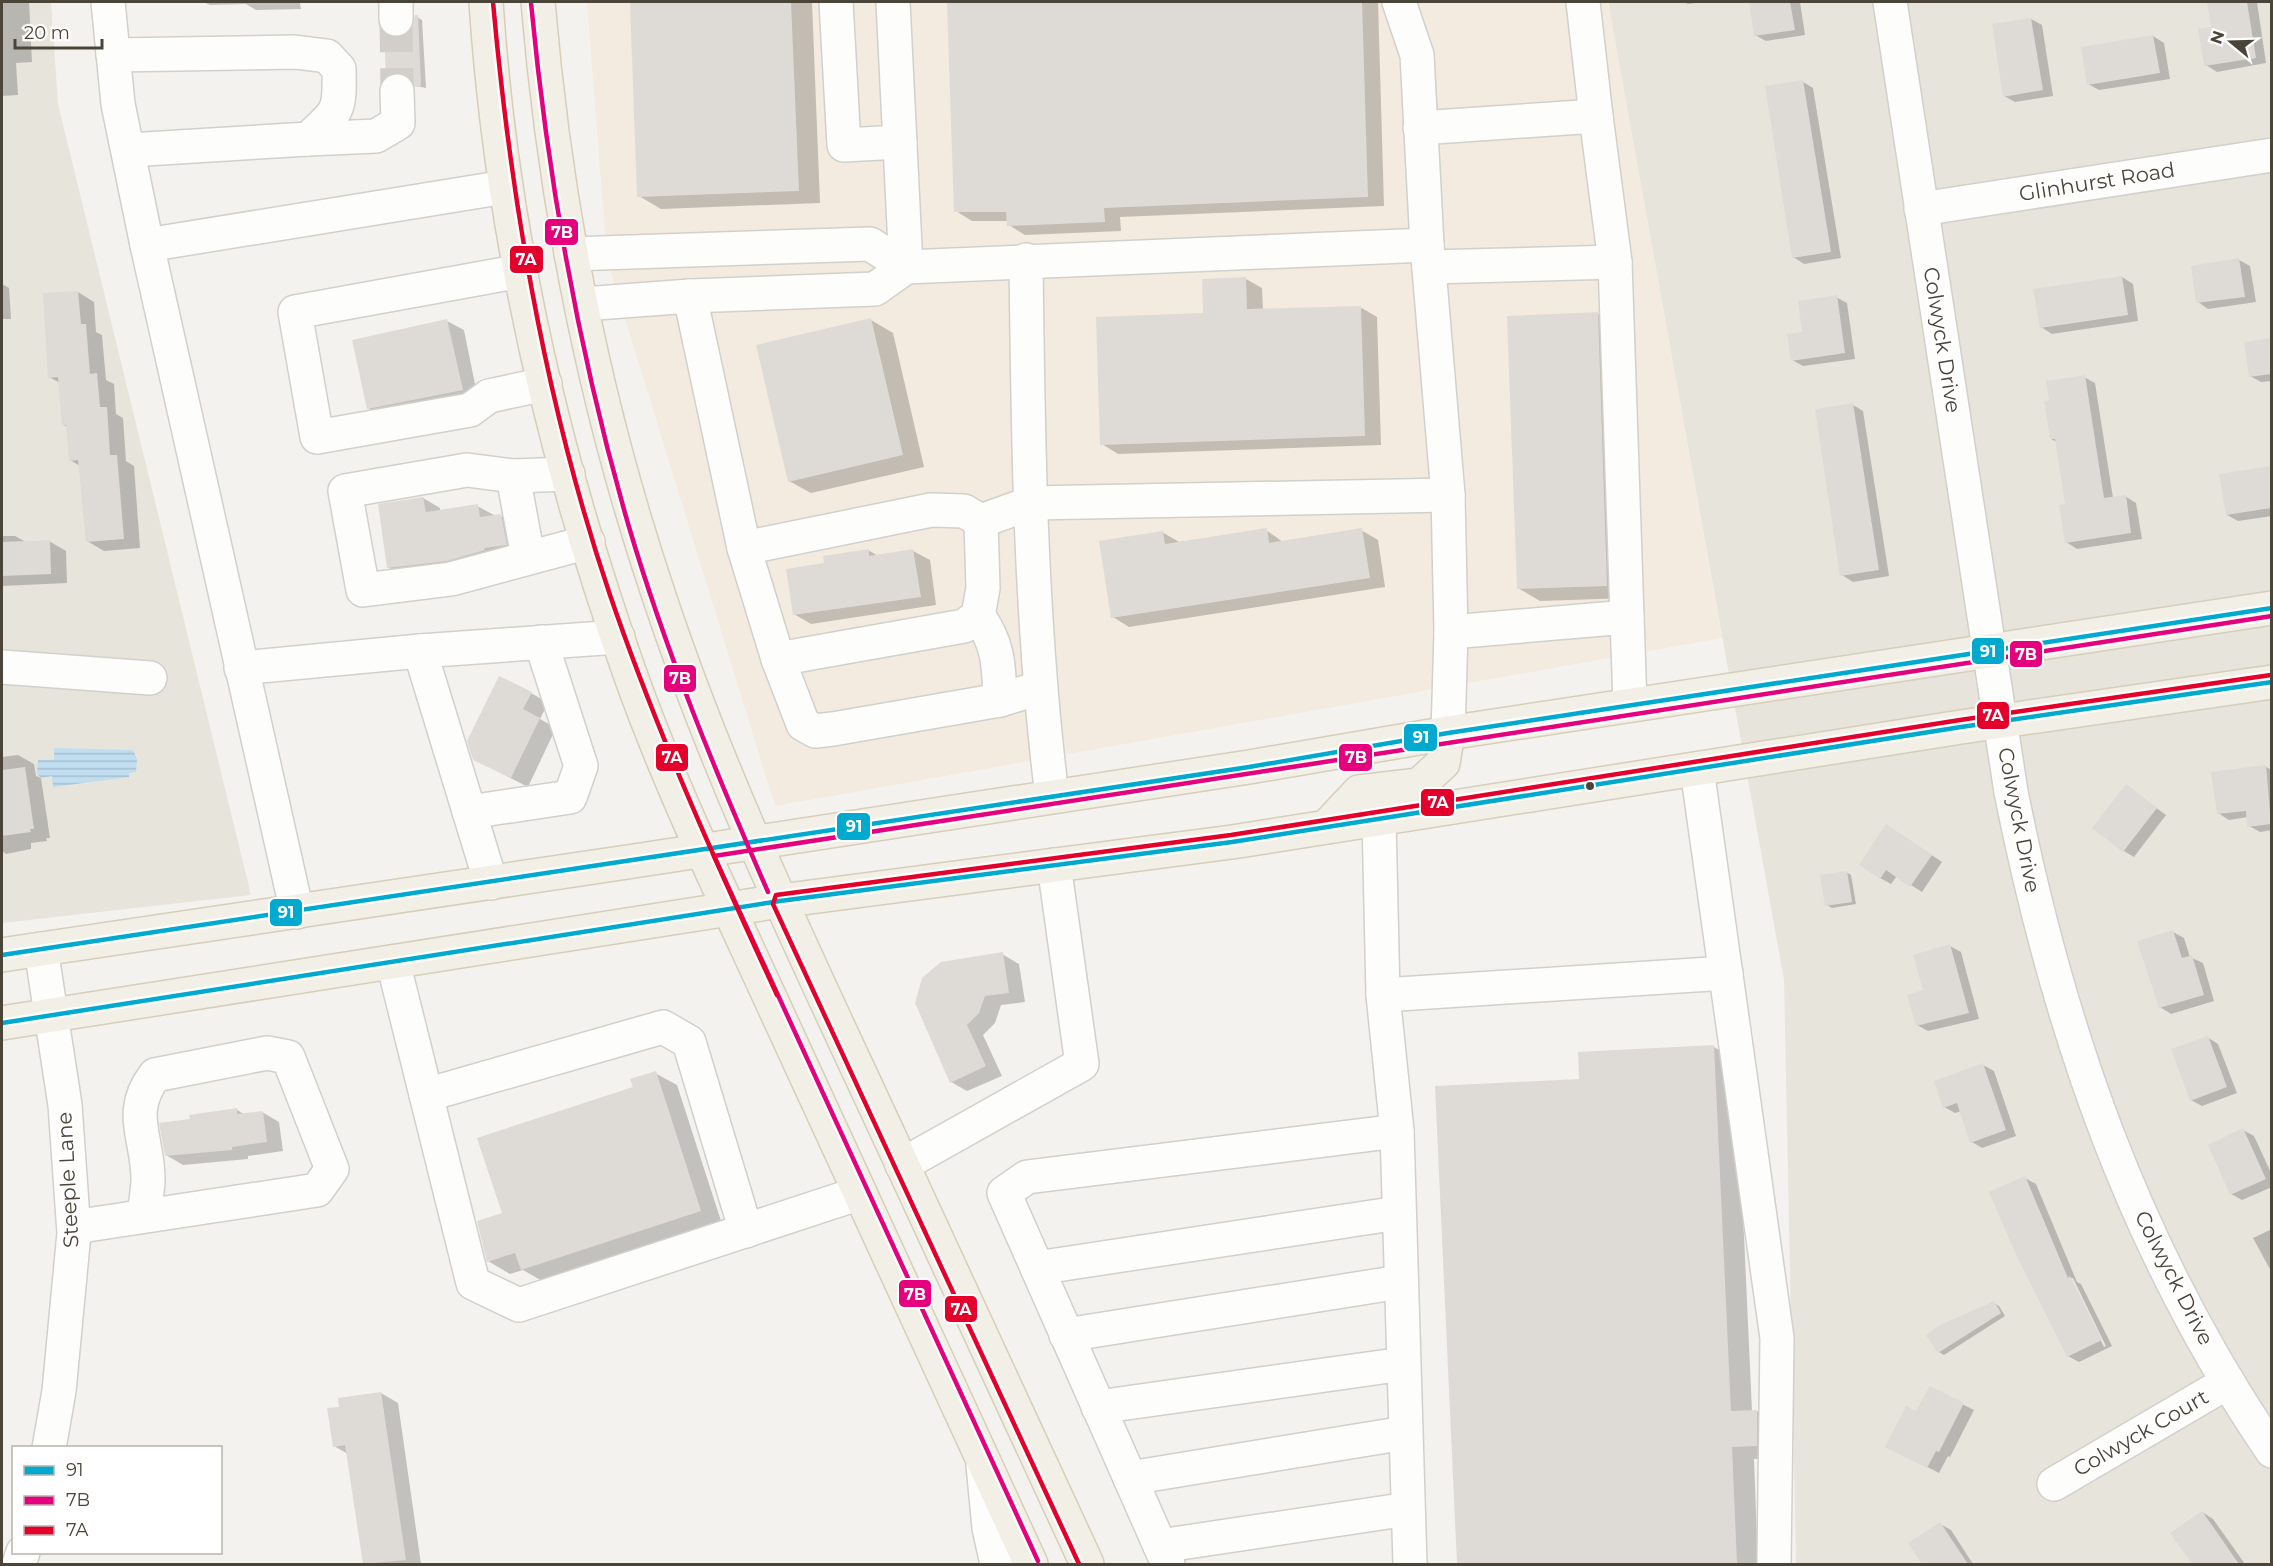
<svg xmlns="http://www.w3.org/2000/svg" width="2273" height="1566" font-family="Montserrat,sans-serif">
<style>
.residential{fill:#e7e4dc}
.commercial{fill:#f3ebdf}
.water{fill:url(#water-rules)}
.shadow{fill:#0003;fill-rule:evenodd}
.building{fill:#dedbd6}
.lines{fill:none;stroke-linecap:round;stroke-linejoin:round}
.minor-tunnel{stroke:#d2cfca;stroke-width:33;stroke-dasharray:33 16;stroke-linecap:butt}
.minor-casing{stroke:#d2d0cb;stroke-width:36}
.major-casing{stroke:#d6cebb;stroke-width:36}
.minor{stroke:#fdfdfc;stroke-width:33}
.major{stroke:#f2efe6;stroke-width:33}
.bus-1-casing{stroke:#fff;stroke-width:9}
.bus-2-casing{stroke:#fff;stroke-width:9}
.bus-3-casing{stroke:#fff;stroke-width:9}
.bus-1{stroke:#00a9ce;stroke-width:4.5}
.bus-2{stroke:#e5007d;stroke-width:4.5}
.bus-3{stroke:#e4002b;stroke-width:4.5}
.bus-dot{fill:#4b4439;stroke:#fff;stroke-width:2}
.labels{text-anchor:middle;stroke-width:4.5;stroke-linejoin:round;paint-order:stroke}
.street-label{font-size:21px;fill:#4b4439;stroke:#fff}
.line-badge{stroke:#fff;stroke-width:2}
.badge-label{font-size:16px;text-anchor:middle;font-weight:bold;fill:#fff}
</style>
<defs>
<pattern id="water-rules" width="6" height="5" patternUnits="userSpaceOnUse" patternTransform="scale(1.5)"><rect width="6" height="5" fill="#c0ddf1"/><path d="M0 2.5h6" fill="none" stroke="#a6bfcf"/></pattern>
</defs>
<rect width="100%" height="100%" fill="#f4f2ee"/>
<g class="residential">
<polygon points="2,2 51,2 58,104 251,895 2,923"/>
<polygon points="1608,2 2271,2 2271,1564 1796,1564 1784,980"/>
</g>
<polygon class="commercial" points="587,2 1608,2 1722,638 775,806 607,260"/>
<polygon class="water" points="54,748 133,750 137,759 136,772 129,773 129,777 53,787 52,776 41,778 37,774 38,760 54,760"/>
<g class="shadow">
<polygon points="2,2 29,2 32,62 16,63 18,95 2,96"/>
<polygon points="203,2 348,2 300,3 301,9 256,10 246,4 210,5"/>
<polygon points="631,2 812,2 820,203 661,209 639,196"/>
<polygon points="948,2 1378,2 1384,206 1120,217 1121,231 1025,235 1009,225 1008,221 972,221 956,211"/>
<polygon points="1684,2 1703,2 1688,4"/>
<polygon points="1750,2 1800,2 1805,35 1766,41 1755,35"/>
<polygon points="2209,2 2257,2 2266,63 2217,72 2206,65 2213,28"/>
<polygon points="417,17 422,20 426,88 416,86 408,75 393,78 388,75 395,39 406,37 414,29"/>
<polygon points="2031,19 2042,25 2053,96 2015,102 2004,96"/>
<polygon points="2153,36 2164,43 2170,79 2099,90 2088,84"/>
<polygon points="1803,82 1813,88 1841,258 1804,264 1793,257"/>
<polygon points="2239,260 2250,266 2256,302 2208,309 2198,302"/>
<polygon points="2122,277 2133,284 2138,321 2052,334 2041,327"/>
<polygon points="1246,279 1262,288 1263,310 1360,307 1377,317 1381,445 1118,454 1102,444 1204,315"/>
<polygon points="2,284 9,288 11,319 2,319"/>
<polygon points="78,292 94,302 96,332 102,335 106,380 114,384 116,414 123,418 126,461 134,466 140,548 104,551 87,541 80,466 70,460 68,427 63,425 60,383 49,377"/>
<polygon points="1836,297 1847,303 1855,359 1803,366 1792,360 1804,333"/>
<polygon points="1598,314 1620,326 1629,598 1540,601 1518,588"/>
<polygon points="871,320 893,333 924,467 811,493 789,481"/>
<polygon points="447,321 464,330 478,399 385,418 368,408"/>
<polygon points="2272,350 2272,381 2261,382 2250,376 2247,353"/>
<polygon points="2084,377 2095,383 2113,498 2125,496 2136,503 2142,539 2077,549 2066,542 2067,505 2057,442 2051,439 2050,401"/>
<polygon points="1853,405 1863,411 1889,576 1853,582 1842,575"/>
<polygon points="2272,467 2272,516 2238,521 2227,515 2221,475"/>
<polygon points="423,498 440,508 440,511 477,506 494,515 501,516 517,526 523,554 405,577 388,567"/>
<polygon points="1266,530 1283,542 1361,530 1378,540 1385,587 1129,627 1113,617 1162,532 1179,542"/>
<polygon points="2,536 15,536 26,542 49,541 66,551 67,583 2,586"/>
<polygon points="868,550 878,556 913,551 930,560 936,605 811,624 794,614 825,564"/>
<polygon points="531,693 548,703 540,719 556,728 528,787 474,759"/>
<polygon points="18,755 34,764 36,776 41,778 50,838 46,838 47,841 31,843 31,849 6,854 2,851 2,757"/>
<polygon points="2266,767 2272,770 2272,830 2260,832 2249,826 2248,817 2229,820 2218,813"/>
<polygon points="2126,786 2166,815 2134,857 2124,851"/>
<polygon points="1897,832 1942,862 1922,892 1897,876 1891,884 1880,878"/>
<polygon points="1846,872 1851,875 1856,904 1832,908 1827,905"/>
<polygon points="2173,932 2184,938 2190,957 2203,963 2214,1001 2171,1014 2160,1007"/>
<polygon points="1950,946 1961,952 1979,1019 1928,1031 1917,1025"/>
<polygon points="1002,954 1019,964 1025,1002 1001,1005 995,1023 983,1035 1002,1076 967,1091 951,1082 916,1003"/>
<polygon points="2207,1037 2218,1044 2237,1093 2202,1106 2191,1100"/>
<polygon points="1714,1047 1736,1060 1752,1411 1757,1411 1779,1424 1778,1458 1754,1459 1758,1564 1459,1564 1437,1087 1581,1080"/>
<polygon points="1983,1065 1994,1071 2016,1136 1982,1148 1972,1142 1961,1111 1955,1113 1944,1107"/>
<polygon points="655,1073 677,1085 722,1224 544,1282 523,1270 510,1274 488,1261 504,1214 635,1088"/>
<polygon points="236,1109 245,1115 262,1112 279,1122 283,1151 248,1156 248,1159 183,1165 166,1155 192,1120"/>
<polygon points="2243,1130 2254,1136 2272,1175 2272,1187 2242,1200 2231,1194"/>
<path d="M2025,1178L2036,1184L2077,1282L2081,1284L2112,1346L2079,1362L2068,1356ZM2069,1278H2073L2106,1346L2104,1347Z"/>
<polygon points="2272,1229 2272,1273 2253,1238"/>
<polygon points="1994,1303 1999,1306 2005,1316 1944,1355 1939,1352 1928,1336"/>
<polygon points="1930,1388 1974,1410 1950,1457 1948,1456 1939,1473 1898,1452"/>
<polygon points="381,1393 398,1403 421,1564 364,1564 348,1454 334,1446 341,1408"/>
<polygon points="2202,1512 2213,1519 2245,1564 2194,1564 2172,1533"/>
<polygon points="1940,1524 1951,1530 1973,1564 1924,1564 1910,1544"/>
</g>
<g class="building">
<polygon points="630,2 791,2 799,191 637,197"/>
<polygon points="947,2 1362,2 1368,197 1104,208 1105,222 1007,226 1006,212 954,212"/>
<polygon points="1749,2 1790,2 1795,30 1754,36"/>
<polygon points="2207,2 2247,2 2256,58 2204,66 2198,29 2211,27"/>
<polygon points="415,15 418,15 421,86 415,87 405,74 396,72 386,76 384,33 395,38 405,35 412,28"/>
<polygon points="2031,18 2043,90 2003,97 1992,24"/>
<polygon points="2153,35 2160,73 2087,85 2081,47"/>
<polygon points="1803,80 1831,252 1792,258 1765,86"/>
<polygon points="2239,258 2245,297 2196,303 2191,266"/>
<polygon points="2122,276 2128,315 2040,328 2033,289"/>
<polygon points="1246,277 1247,309 1361,306 1365,436 1100,445 1096,317 1203,313 1202,279"/>
<polygon points="78,291 81,324 86,324 90,374 97,373 100,407 107,407 110,455 117,455 124,539 86,542 78,460 69,461 66,425 62,426 58,377 48,378 43,293"/>
<polygon points="1837,295 1845,353 1791,361 1787,334 1802,332 1798,301"/>
<polygon points="1598,312 1607,586 1517,589 1507,316"/>
<polygon points="871,318 903,455 788,482 756,345"/>
<polygon points="447,319 463,390 367,409 352,340"/>
<polygon points="2271,338 2271,374 2249,377 2244,342"/>
<polygon points="2085,375 2104,498 2126,495 2131,533 2065,543 2059,505 2065,504 2055,439 2050,439 2044,401 2049,400 2046,381"/>
<polygon points="1853,403 1879,570 1840,576 1815,409"/>
<polygon points="2271,466 2271,508 2226,515 2219,474"/>
<polygon points="423,497 426,512 478,504 480,517 501,514 507,545 484,548 485,550 447,561 387,568 378,504"/>
<polygon points="1267,528 1269,543 1362,528 1370,578 1111,618 1099,541 1163,531 1165,544"/>
<polygon points="50,540 51,574 2,576 2,542"/>
<polygon points="869,549 869,556 913,549 921,597 793,615 786,569 824,563 823,556"/>
<polygon points="499,676 532,692 523,709 540,718 511,778 473,760 467,741"/>
<polygon points="2266,765 2271,824 2247,827 2246,811 2217,814 2211,772"/>
<polygon points="25,767 34,829 30,829 31,832 2,836 2,770"/>
<polygon points="2126,784 2157,808 2123,852 2092,828"/>
<polygon points="1886,824 1932,855 1910,887 1886,870 1880,879 1859,865"/>
<polygon points="1847,871 1852,902 1825,906 1820,875"/>
<polygon points="2173,930 2182,958 2192,955 2204,995 2159,1008 2137,941"/>
<polygon points="1950,944 1969,1013 1916,1026 1907,995 1923,990 1913,955"/>
<polygon points="1003,952 1009,993 985,996 979,1013 967,1025 986,1066 950,1083 915,1003 922,978 941,962"/>
<polygon points="2208,1036 2227,1087 2190,1101 2171,1049"/>
<polygon points="1714,1045 1731,1411 1757,1410 1757,1446 1732,1447 1737,1564 1457,1564 1435,1086 1579,1079 1578,1052"/>
<polygon points="1983,1063 2006,1130 1970,1143 1957,1103 1943,1108 1934,1081"/>
<polygon points="656,1071 701,1211 521,1270 515,1253 487,1262 477,1221 502,1213 477,1138 633,1087 630,1079"/>
<polygon points="237,1108 237,1114 263,1111 267,1142 232,1147 232,1150 165,1156 159,1123 190,1119 189,1115"/>
<polygon points="2243,1128 2266,1179 2230,1195 2208,1145"/>
<polygon points="2025,1176 2068,1278 2070,1276 2102,1340 2067,1357 2017,1257 1989,1192"/>
<polygon points="1994,1301 2001,1313 1938,1353 1926,1335 1940,1325"/>
<polygon points="1930,1386 1964,1403 1939,1452 1936,1451 1927,1468 1885,1447 1906,1406 1916,1411"/>
<polygon points="381,1392 406,1560 363,1564 345,1445 333,1447 327,1408 339,1407 338,1398"/>
<polygon points="2202,1511 2239,1564 2192,1564 2170,1533"/>
<polygon points="1940,1522 1968,1564 1922,1564 1908,1543"/>
</g>
<g class="lines">
<polyline class="minor-tunnel" points="396,19 397,91"/>
<defs>
<g id="minor">
<polyline points="108,2 118,104 147,245 505,187"/>
<polyline points="396,2 396,19"/>
<polyline points="836,2 844,145 900,142"/>
<polyline points="893,2 906,267"/>
<polyline points="1399,2 1417,55 1427,245 1448,495 1451,632 1448,733"/>
<polyline points="1583,2 1596,116"/>
<path d="M1890,2L2011,792C2059,1031 2134,1248 2272,1451"/>
<path d="M113,55L295,52L327,56L339,69C340,112 339,110 308,139L129,150"/>
<polyline points="1420,128 1596,116 1615,262"/>
<polyline points="308,139 376,136 398,123 397,91"/>
<polyline points="1921,209 2272,155"/>
<polyline points="147,245 297,912"/>
<polyline points="571,254 870,244 906,267"/>
<path d="M1026,260C1028,439 1030,619 1052,796"/>
<polyline points="1429,267 1615,262 1630,705"/>
<polyline points="521,271 295,312 317,437 470,410 489,396 545,384"/>
<polyline points="690,296 744,548 778,659 803,724 815,731 833,729 1000,700 1039,688"/>
<polyline points="583,304 690,296 875,289 906,267 1427,245"/>
<polyline points="568,474 513,476 467,470 345,491 363,590 451,579 588,542"/>
<polyline points="513,476 528,557"/>
<polyline points="981,521 1031,503 1448,495"/>
<polyline points="744,548 931,510 964,511 981,521 983,588 978,616 964,626 778,659"/>
<path d="M978,616C999,643 999,668 1000,700"/>
<polyline points="1451,632 1627,617"/>
<polyline points="420,651 491,883"/>
<polyline points="2,667 150,678"/>
<polyline points="241,668 420,651 618,637"/>
<polyline points="1697,769 1777,1338 1774,1564"/>
<polyline points="469,812 570,797 581,766 541,642"/>
<polyline points="1379,819 1383,995 1397,1131 1410,1564"/>
<polyline points="41,949 65,1105 74,1233 59,1391 49,1448"/>
<polyline points="393,962 473,1283 519,1305 860,1193"/>
<polyline points="1383,995 1726,973"/>
<polyline points="426,1095 663,1027 689,1042 746,1231"/>
<polyline points="902,1165 1082,1064 1054,865"/>
<path d="M74,1227L317,1190L332,1169L288,1057L267,1053L155,1075C126,1113 148,1137 148,1179C148,1191 145,1204 144,1216"/>
<polyline points="1037,1268 1398,1213"/>
<polyline points="1066,1335 1400,1282"/>
<polyline points="1098,1407 1403,1364"/>
<polyline points="983,1465 989,1528 997,1564"/>
<polyline points="1130,1478 1405,1433"/>
<polyline points="2054,1484 2228,1382"/>
<polyline points="1160,1546 1408,1509"/>
<polyline points="19,1564 23,1552"/>
<polyline points="1168,1564 1004,1193 1027,1177 1397,1131"/>
</g>
<g id="major">
<path d="M486,2C501,230 553,456 629,671C669,784 722,893 772,1002C858,1189 945,1377 1031,1564"/>
<path d="M538,2C555,204 595,407 660,599C722,785 808,961 890,1138C956,1280 1022,1422 1087,1564"/>
<polyline points="1326,827 1359,792 1419,785 1443,763 1448,733"/>
<polyline points="2,955 634,861 1249,767 1448,733 2272,608"/>
<polyline points="2,1023 780,901 1232,842 1961,727 2272,682"/>
</g>
</defs>
<use href="#minor" class="minor-casing"/>
<use href="#major" class="major-casing"/>
<use href="#minor" class="minor"/>
<use href="#major" class="major"/>
<defs>
<g id="bus-1">
<polyline points="2,955 1249,767 1448,733 2272,608"/>
<polyline points="2,1023 780,901 1232,842 1961,727 2272,682"/>
</g>
<g id="bus-2">
<path d="M531,3C548,181 579,355 629,527C666,652 716,773 768,892"/>
<polyline points="1038,1561 714,856 2272,616"/>
</g>
<g id="bus-3">
<path d="M493,2C511,203 545,403 610,595C657,732 716,863 777,995"/>
<polyline points="1079,1564 773,904 776,895 1231,835 1960,720 2271,675"/>
</g>
</defs>
<use href="#bus-1" class="bus-1-casing"/>
<use href="#bus-2" class="bus-2-casing"/>
<use href="#bus-3" class="bus-3-casing"/>
<use href="#bus-1" class="bus-1"/>
<use href="#bus-2" class="bus-2"/>
<use href="#bus-3" class="bus-3"/>
</g>
<circle class="bus-dot" cx="1590" cy="786" r="5"/>
<g class="labels">
<g class="street-label">
<text transform="translate(2097 182) rotate(-9)" y="7">Glinhurst Road</text>
<text transform="translate(1942 340) rotate(81)" y="7">Colwyck Drive</text>
<text transform="translate(2019 820) rotate(79)" y="7">Colwyck Drive</text>
<text transform="translate(68 1180) rotate(-93)" y="7">Steeple Lane</text>
<text transform="translate(2174 1278) rotate(63)" y="7">Colwyck Drive</text>
<text transform="translate(2141 1433) rotate(-30)" y="7">Colwyck Court</text>
</g>
</g>
<g class="line-badge">
<rect x="544" y="218" width="35" height="28" rx="6" fill="#e5007d"/>
<rect x="509" y="245" width="35" height="29" rx="6" fill="#e4002b"/>
<rect x="1971" y="637" width="34" height="28" rx="6" fill="#00a9ce"/>
<rect x="2009" y="640" width="34" height="28" rx="6" fill="#e5007d"/>
<rect x="663" y="664" width="34" height="29" rx="6" fill="#e5007d"/>
<rect x="1976" y="701" width="34" height="29" rx="6" fill="#e4002b"/>
<rect x="1403" y="723" width="35" height="29" rx="6" fill="#00a9ce"/>
<rect x="1338" y="743" width="35" height="29" rx="6" fill="#e5007d"/>
<rect x="655" y="743" width="34" height="29" rx="6" fill="#e4002b"/>
<rect x="1420" y="788" width="35" height="29" rx="6" fill="#e4002b"/>
<rect x="836" y="812" width="35" height="29" rx="6" fill="#00a9ce"/>
<rect x="269" y="898" width="34" height="29" rx="6" fill="#00a9ce"/>
<rect x="898" y="1279" width="34" height="29" rx="6" fill="#e5007d"/>
<rect x="944" y="1295" width="34" height="28" rx="6" fill="#e4002b"/>
</g>
<g class="badge-label">
<text x="562" y="238">7B</text>
<text x="526" y="265">7A</text>
<text x="1988" y="657">91</text>
<text x="2026" y="660">7B</text>
<text x="680" y="684">7B</text>
<text x="1993" y="721">7A</text>
<text x="1421" y="743">91</text>
<text x="1356" y="763">7B</text>
<text x="672" y="763">7A</text>
<text x="1438" y="808">7A</text>
<text x="854" y="832">91</text>
<text x="286" y="918">91</text>
<text x="915" y="1300">7B</text>
<text x="961" y="1315">7A</text>
</g>
<rect width="2273" height="1566" fill="none" stroke="#4b4439" stroke-width="6"/>
<rect x="12" y="1446" width="210" height="108" fill="#ffffff" stroke="#b7b4b0" stroke-width="1.5"/>
<rect x="24" y="1466" width="30" height="9" fill="#00a9ce" stroke="#b7b4b0" stroke-width="1.5"/>
<text x="66" y="1476" font-size="18" fill="#4b4439">91</text>
<rect x="24" y="1496" width="30" height="9" fill="#e5007d" stroke="#b7b4b0" stroke-width="1.5"/>
<text x="66" y="1506" font-size="18" fill="#4b4439">7B</text>
<rect x="24" y="1526" width="30" height="9" fill="#e4002b" stroke="#b7b4b0" stroke-width="1.5"/>
<text x="66" y="1536" font-size="18" fill="#4b4439">7A</text>
<g transform="translate(2231 42) rotate(289)" stroke="#ffffff" stroke-width="4.5" paint-order="stroke">
<path d="M0-4.5L10 22L0 15L-10 22Z" fill="#4b4439"/>
<text y="-9" font-size="16" font-weight="bold" text-anchor="middle" fill="#4b4439">N</text>
</g>
<path d="M15 39v9h87v-9" fill="none" stroke="#4b4439" stroke-width="3"/>
<text x="24" y="39" font-size="18" fill="#4b4439" stroke="#ffffff" stroke-width="4.5" paint-order="stroke">20 m</text>
</svg>
